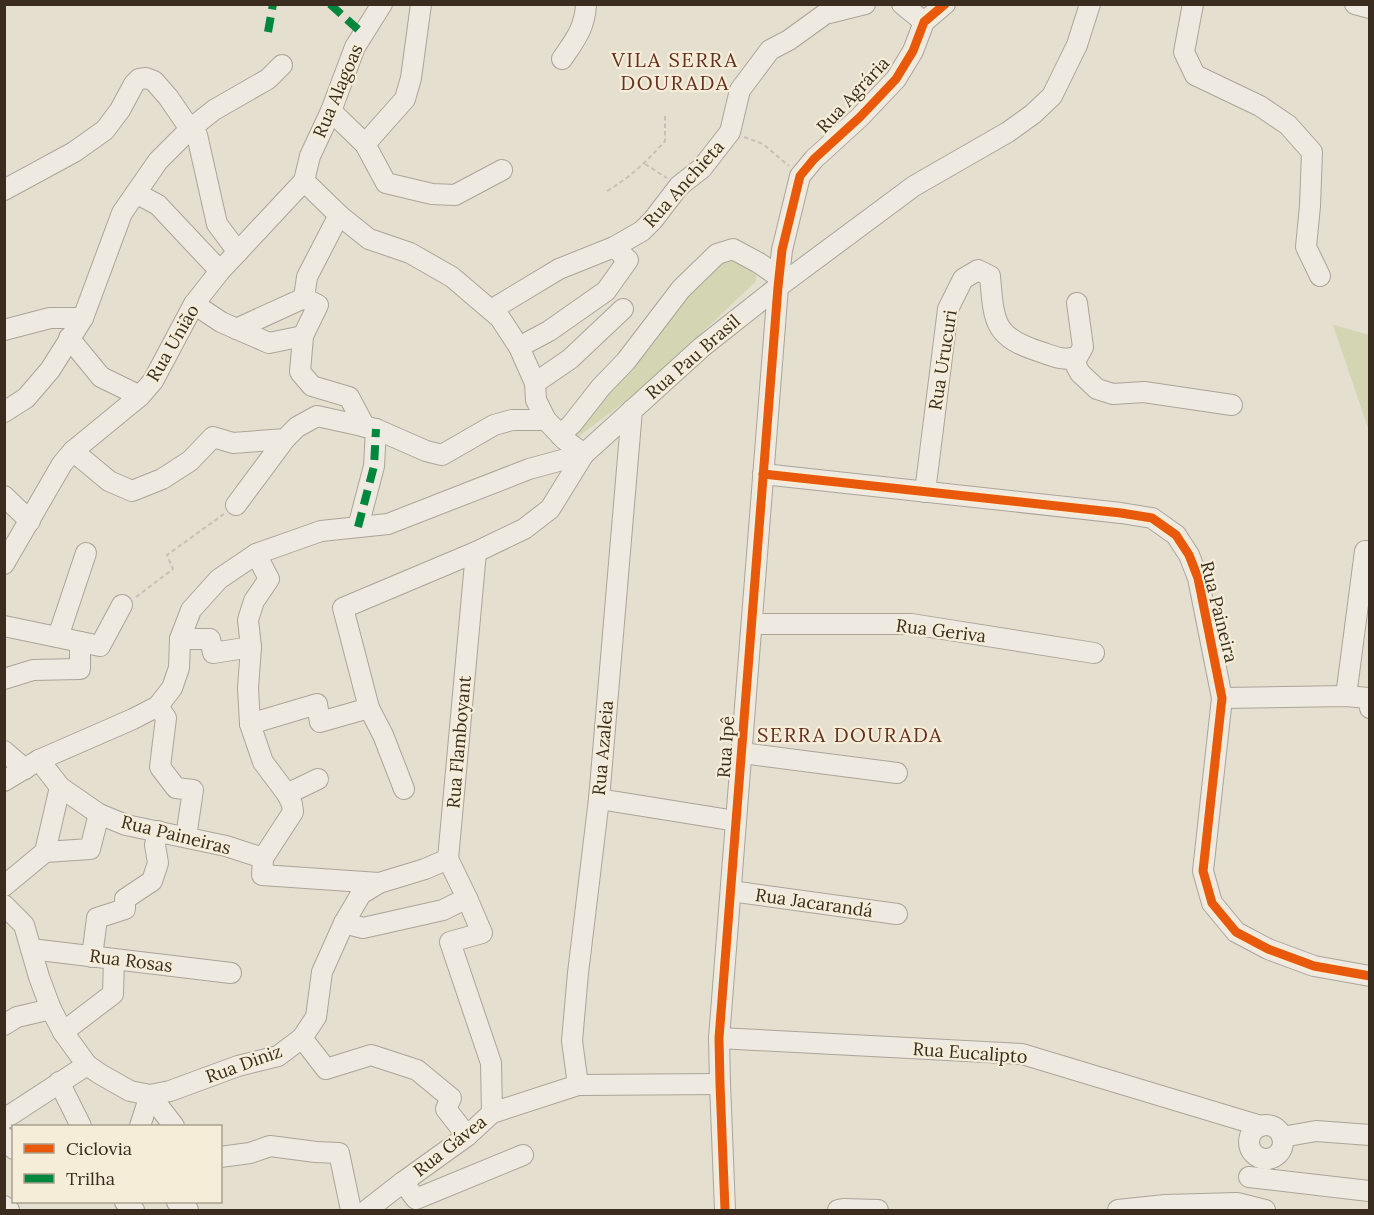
<svg xmlns="http://www.w3.org/2000/svg" width="1374" height="1215" font-family="Lora,serif">
<style>
.green{fill:#d3d5b3}
.lines{fill:none;stroke-linecap:round;stroke-linejoin:round}
.minor-casing{stroke:#aba499;stroke-width:22}
.path{stroke:#c6c1b8;stroke-width:2;stroke-dasharray:4.5 3;stroke-linecap:butt}
.minor{stroke:#eeeae1;stroke-width:20}
.quiet{stroke:#00873e;stroke-width:8;stroke-dasharray:15 8;stroke-linecap:butt}
.cycleway-casing{stroke:#f5edd7;stroke-width:13}
.cycleway{stroke:#e8590c;stroke-width:9}
.labels{text-anchor:middle;stroke-width:4.5;stroke-linejoin:round;paint-order:stroke}
.street-label{font-size:18px;fill:#3a2d20;stroke:#f5edd7}
.neighbourhood-label{font-size:20px;letter-spacing:1.5px;fill:#663020;stroke:#f5edd7}
</style>
<rect width="100%" height="100%" fill="#e5dfd0"/>
<g class="green">
<polygon points="714,248 757,260 756,281 648,384 578,437 566,422 679,275"/>
<polygon points="1334,325 1369,335 1369,431 1333,325"/>
</g>
<g class="lines">
<defs>
<g id="minor">
<polyline points="902,4 924,22"/>
<polyline points="1193,4 1184,52 1195,75 1260,106 1288,125 1312,152 1310,206 1306,247 1320,276"/>
<polyline points="1355,4 1370,8"/>
<path d="M562,59C575,40 585,28 586,4"/>
<polyline points="331,111 365,144 386,183 432,194 455,195 502,170"/>
<polyline points="365,144 405,99 411,78 421,4"/>
<polyline points="304,181 339,215 369,239 410,253 452,277 500,318 519,347 535,383 536,400 546,420 565,440 584,454"/>
<polyline points="304,181 310,156 331,111 355,47 382,4"/>
<polyline points="4,190 74,152 105,130 120,110 134,84 139,79 146,78 154,81 168,97 190,129 197,135 217,224 238,252"/>
<polyline points="136,193 158,205 220,271"/>
<polyline points="194,304 221,322 269,343 303,336 300,372 312,386 349,397 365,427"/>
<polyline points="491,310 559,269 614,247 642,231 653,220 679,186 702,168 730,132 740,90 770,50 789,40 825,14 865,4"/>
<polyline points="236,329 304,298"/>
<polyline points="4,330 50,318 83,318"/>
<polyline points="303,336 318,305 304,298 307,277 339,215"/>
<polyline points="69,338 101,377 140,396"/>
<polyline points="519,347 549,331 606,291 628,260 614,247"/>
<polyline points="1072,358 1080,373 1097,389 1113,394 1144,392 1232,405"/>
<polyline points="535,383 570,359 623,309"/>
<polyline points="4,412 26,398 50,370 83,318 122,213 158,161 190,129 214,110 268,79 282,65"/>
<polyline points="560,435 572,424 601,387 626,361 681,289 717,254 733,249 759,263 779,277"/>
<polyline points="73,451 109,481 132,491 162,479 190,461 213,437 233,443 285,439 297,427 317,416 376,429 426,451 442,455 494,425 512,420 546,420"/>
<polyline points="763,474 1121,513 1152,518 1176,535 1189,555 1198,578 1222,698 1203,871 1212,903 1236,932 1268,949 1314,966 1370,976"/>
<path d="M925,492L948,309L963,279L978,270L990,276C994,322 993,337 1041,352C1056,357 1060,360 1077,358L1083,347L1077,303"/>
<polyline points="4,496 30,521"/>
<polyline points="236,505 285,439"/>
<polyline points="358,527 374,466 376,429"/>
<polyline points="256,554 269,579 254,601 248,620 251,647 248,688 250,724 263,762 287,794 292,804 293,812 263,858 262,875 379,883"/>
<polyline points="4,564 62,464 73,451 140,396 153,381 194,304 220,271 304,181"/>
<polyline points="752,624 911,624 1094,653"/>
<polyline points="4,626 100,646 122,605"/>
<polyline points="58,637 86,553"/>
<polyline points="180,639 210,639 213,653 251,647"/>
<polyline points="4,679 33,670 80,669 80,642"/>
<polyline points="1346,696 1365,551 1370,551"/>
<polyline points="1222,698 1346,696 1368,698 1370,708"/>
<polyline points="158,706 166,718 160,767 176,788 193,790 186,837"/>
<polyline points="250,724 317,704 320,722 369,708"/>
<polyline points="4,751 25,769"/>
<polyline points="742,753 897,773"/>
<polyline points="39,760 60,787 99,814 126,825 226,846 263,858"/>
<polyline points="4,781 39,760 133,719 158,706 172,688 179,668 180,639 191,610 219,579 256,554 321,531 388,524 529,469 584,454"/>
<polyline points="404,789 383,735 369,708 343,608 476,552 524,529 550,509 584,454 702,347 778,287 914,186 1008,132 1033,114 1052,96 1077,45 1090,4"/>
<polyline points="287,794 318,779"/>
<polyline points="599,799 736,821"/>
<polyline points="45,852 90,849 99,814"/>
<polyline points="448,859 467,898 482,933 450,942 491,1063 492,1113"/>
<polyline points="4,886 45,852 60,787"/>
<polyline points="731,891 897,914"/>
<polyline points="4,905 24,925 39,977 51,1009 63,1032 87,1065 100,1074 130,1091 150,1095 174,1126"/>
<polyline points="344,923 363,928 443,910 467,898"/>
<polyline points="31,949 231,973"/>
<polyline points="92,957 97,918 125,909 125,899 152,881 158,863 155,845 158,831"/>
<polyline points="4,1025 17,1017 51,1009"/>
<polyline points="63,1032 113,994 114,959"/>
<polyline points="302,1038 326,1069 371,1055 417,1070 451,1098 446,1109 467,1136"/>
<polyline points="719,1038 1022,1054 1261,1126"/>
<polyline points="59,1082 81,1126"/>
<polyline points="578,1085 572,1041 578,973 599,799 632,410"/>
<polyline points="150,1095 170,1091 238,1066 278,1056 302,1038 316,1017 322,972 344,923 361,894 379,883 425,869 448,859 476,552"/>
<polyline points="4,1119 87,1065"/>
<circle cx="1266" cy="1142" r="17"/>
<polyline points="140,1126 150,1095"/>
<polyline points="4,1137 14,1149"/>
<polyline points="1282,1137 1316,1131 1370,1135"/>
<polyline points="220,1157 250,1153 270,1146 316,1152 339,1153 351,1210"/>
<polyline points="1249,1177 1369,1191"/>
<polyline points="403,1182 416,1199 523,1155"/>
<polyline points="125,1202 134,1210"/>
<polyline points="177,1202 188,1210"/>
<polyline points="4,1206 9,1210"/>
<polyline points="367,1210 403,1182 467,1136 492,1113 578,1085 720,1084"/>
<polyline points="725,1210 720,1084 719,1038 778,287 782,250 800,176 814,159 860,117 896,79 913,51 924,22 945,4"/>
<polyline points="838,1210 843,1209 878,1210"/>
<polyline points="1118,1210 1165,1205 1237,1203 1265,1210"/>
</g>
</defs>
<use href="#minor" class="minor-casing"/>
<g class="path">
<polyline points="744,137 763,144 789,166"/>
<polyline points="645,164 667,178"/>
<path d="M607,191C632,176 646,162 665,141V116"/>
<polyline points="136,597 173,569 167,555 224,514"/>
</g>
<use href="#minor" class="minor"/>
<g class="quiet">
<polyline points="330,4 363,34"/>
<polyline points="268,32 273,4"/>
<polyline points="358,527 374,466 376,429"/>
</g>
<defs>
<g id="cycleway">
<polyline points="763,474 1121,513 1152,518 1176,535 1189,555 1198,578 1222,698 1203,871 1212,903 1236,932 1268,949 1314,966 1370,976"/>
<polyline points="725,1210 720,1084 719,1038 778,287 782,250 800,176 814,159 860,117 896,79 913,51 924,22 945,4"/>
</g>
</defs>
<use href="#cycleway" class="cycleway-casing"/>
<use href="#cycleway" class="cycleway"/>
</g>
<g class="labels">
<g class="street-label">
<text transform="translate(338 91) rotate(-67)" y="6">Rua Alagoas</text>
<text transform="translate(853 95) rotate(-47)" y="6">Rua Agrária</text>
<text transform="translate(684 184) rotate(-48)" y="6">Rua Anchieta</text>
<text transform="translate(173 343) rotate(-60)" y="6">Rua União</text>
<text transform="translate(693 357) rotate(-41)" y="6">Rua Pau Brasil</text>
<text transform="translate(943 360) rotate(-81)" y="6">Rua Urucuri</text>
<text transform="translate(1219 612) rotate(76)" y="6">Rua Paineira</text>
<text transform="translate(941 631) rotate(7)" y="6">Rua Geriva</text>
<text transform="translate(459 742) rotate(-85)" y="6">Rua Flamboyant</text>
<text transform="translate(726 747) rotate(-86)" y="6">Rua Ipê</text>
<text transform="translate(603 748) rotate(-85)" y="6">Rua Azaleia</text>
<text transform="translate(176 835) rotate(14)" y="6">Rua Paineiras</text>
<text transform="translate(814 903) rotate(8)" y="6">Rua Jacarandá</text>
<text transform="translate(131 961) rotate(7)" y="6">Rua Rosas</text>
<text transform="translate(970 1053) rotate(4)" y="6">Rua Eucalipto</text>
<text transform="translate(244 1064) rotate(-20)" y="6">Rua Diniz</text>
<text transform="translate(450 1146) rotate(-38)" y="6">Rua Gávea</text>
</g>
<g class="neighbourhood-label">
<text x="675" y="67">VILA SERRA<tspan x="675" dy="23">DOURADA</tspan></text>
<text x="850" y="742">SERRA DOURADA</text>
</g>
</g>
<rect width="1374" height="1215" fill="none" stroke="#3a2d20" stroke-width="12"/>
<rect x="12" y="1125" width="210" height="78" fill="#f5edd7" stroke="#aaa08e" stroke-width="1.5"/>
<rect x="24" y="1144" width="30" height="9" fill="#e8590c" stroke="#aaa08e" stroke-width="1.5"/>
<text x="66" y="1155" font-size="18" fill="#3a2d20">Ciclovia</text>
<rect x="24" y="1174" width="30" height="9" fill="#00873e" stroke="#aaa08e" stroke-width="1.5"/>
<text x="66" y="1185" font-size="18" fill="#3a2d20">Trilha</text>
</svg>
